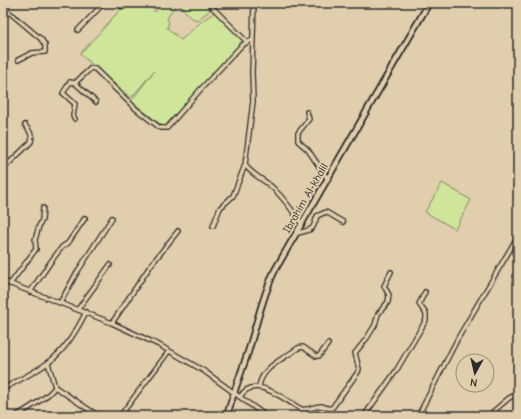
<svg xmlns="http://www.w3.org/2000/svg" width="521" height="419" font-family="'Comic Neue',sans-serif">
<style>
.green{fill:#cee59a;stroke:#7c8862}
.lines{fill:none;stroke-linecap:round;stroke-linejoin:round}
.street-casing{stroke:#2b2b2b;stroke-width:6}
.secondary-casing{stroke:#2b2b2b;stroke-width:8}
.street{stroke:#e0ceac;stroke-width:3.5}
.secondary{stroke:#e0ceac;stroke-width:4.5}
.labels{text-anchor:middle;stroke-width:4;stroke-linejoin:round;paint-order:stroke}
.street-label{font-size:11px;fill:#2b2b2b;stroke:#e0ceac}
</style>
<rect width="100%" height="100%" fill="#e0ceac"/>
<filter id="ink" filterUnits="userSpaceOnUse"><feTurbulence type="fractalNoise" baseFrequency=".025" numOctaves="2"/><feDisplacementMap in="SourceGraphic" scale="8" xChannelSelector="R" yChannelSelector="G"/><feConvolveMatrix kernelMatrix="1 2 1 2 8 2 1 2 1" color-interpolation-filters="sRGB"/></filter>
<g filter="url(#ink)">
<g class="green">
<path d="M130,3H146L155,12L163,3H205L210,8L209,11L197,20L192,18L178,4C173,7 171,13 167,18L169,22L167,28L181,40L202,21L215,12L244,41L164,127L131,101L154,71L131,98L80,54L121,9Z"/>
<polygon points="442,183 471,200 455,229 425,212"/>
</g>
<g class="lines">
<defs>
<g id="street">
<polyline points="116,3 123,7 129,3"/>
<polyline points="208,3 247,42"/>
<path d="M254,3L252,73L253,101L245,165C252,175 265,180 274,189C284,199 293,211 301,223"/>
<polyline points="3,7 41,39 45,45 45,52 32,53 18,60"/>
<polyline points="78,30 104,3"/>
<polyline points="96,102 75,83 91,68 95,69 136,109 160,128 167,128 200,90 242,45 252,40"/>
<polyline points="307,112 309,119 298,133 298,141 308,150 327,178"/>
<polyline points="75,119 73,116 75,104 63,93 70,82 75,83"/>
<path d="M3,169L31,142C33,135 29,130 25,125"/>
<polyline points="213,226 220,208 233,196 245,165"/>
<path d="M296,234C311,228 312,234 317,216L326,212L343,222"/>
<polyline points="3,281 112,323 159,345 204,371 266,416"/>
<polyline points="10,284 36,249 35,240 39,226 42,220 43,208"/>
<polyline points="30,292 52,260 62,247 68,243 85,218"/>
<polyline points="60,303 76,274 112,218"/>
<polyline points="78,309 110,265"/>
<polyline points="112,323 151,265 178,231"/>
<polyline points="55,387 91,411"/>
<path d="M259,387C261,367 284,359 298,348L303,347L316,356H319L328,344"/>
<path d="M3,389C18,380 45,368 56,356C69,344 78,328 86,312"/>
<path d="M240,397C254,373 285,400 301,409C308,411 314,406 321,406C326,407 327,409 332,408L358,372L359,369L355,353L367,338L375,325L378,314L388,302L389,295L384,286L391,272"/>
<path d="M16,416C26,410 50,396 55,387L48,363"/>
<polyline points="85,416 91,411 100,416"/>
<polyline points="120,416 169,351"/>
<polyline points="364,416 396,371 426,320 426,314 419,304 425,292"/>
<polyline points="418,416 458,338 518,236"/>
<polyline points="488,416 509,398 518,394"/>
</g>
<path id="secondary" d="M227,416C233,393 242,371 249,349C257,322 263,295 275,270L429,3"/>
</defs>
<use href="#street" class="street-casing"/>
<use href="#secondary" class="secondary-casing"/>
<use href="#street" class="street"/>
<use href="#secondary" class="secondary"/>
</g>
</g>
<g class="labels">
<g class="street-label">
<text transform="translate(305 198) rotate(-60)" y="4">Ibrahim Al-khalil</text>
</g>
</g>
<rect width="521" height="419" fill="none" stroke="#e0ceac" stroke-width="16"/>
<rect x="8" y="8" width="505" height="403" fill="none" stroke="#2b2b2b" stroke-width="1.5" filter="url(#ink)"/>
<g transform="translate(475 373) rotate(188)"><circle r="19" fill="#e0ceac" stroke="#988d78"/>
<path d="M0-3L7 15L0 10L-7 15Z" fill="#2b2b2b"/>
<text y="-6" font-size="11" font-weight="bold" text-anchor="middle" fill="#2b2b2b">N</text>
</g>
</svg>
